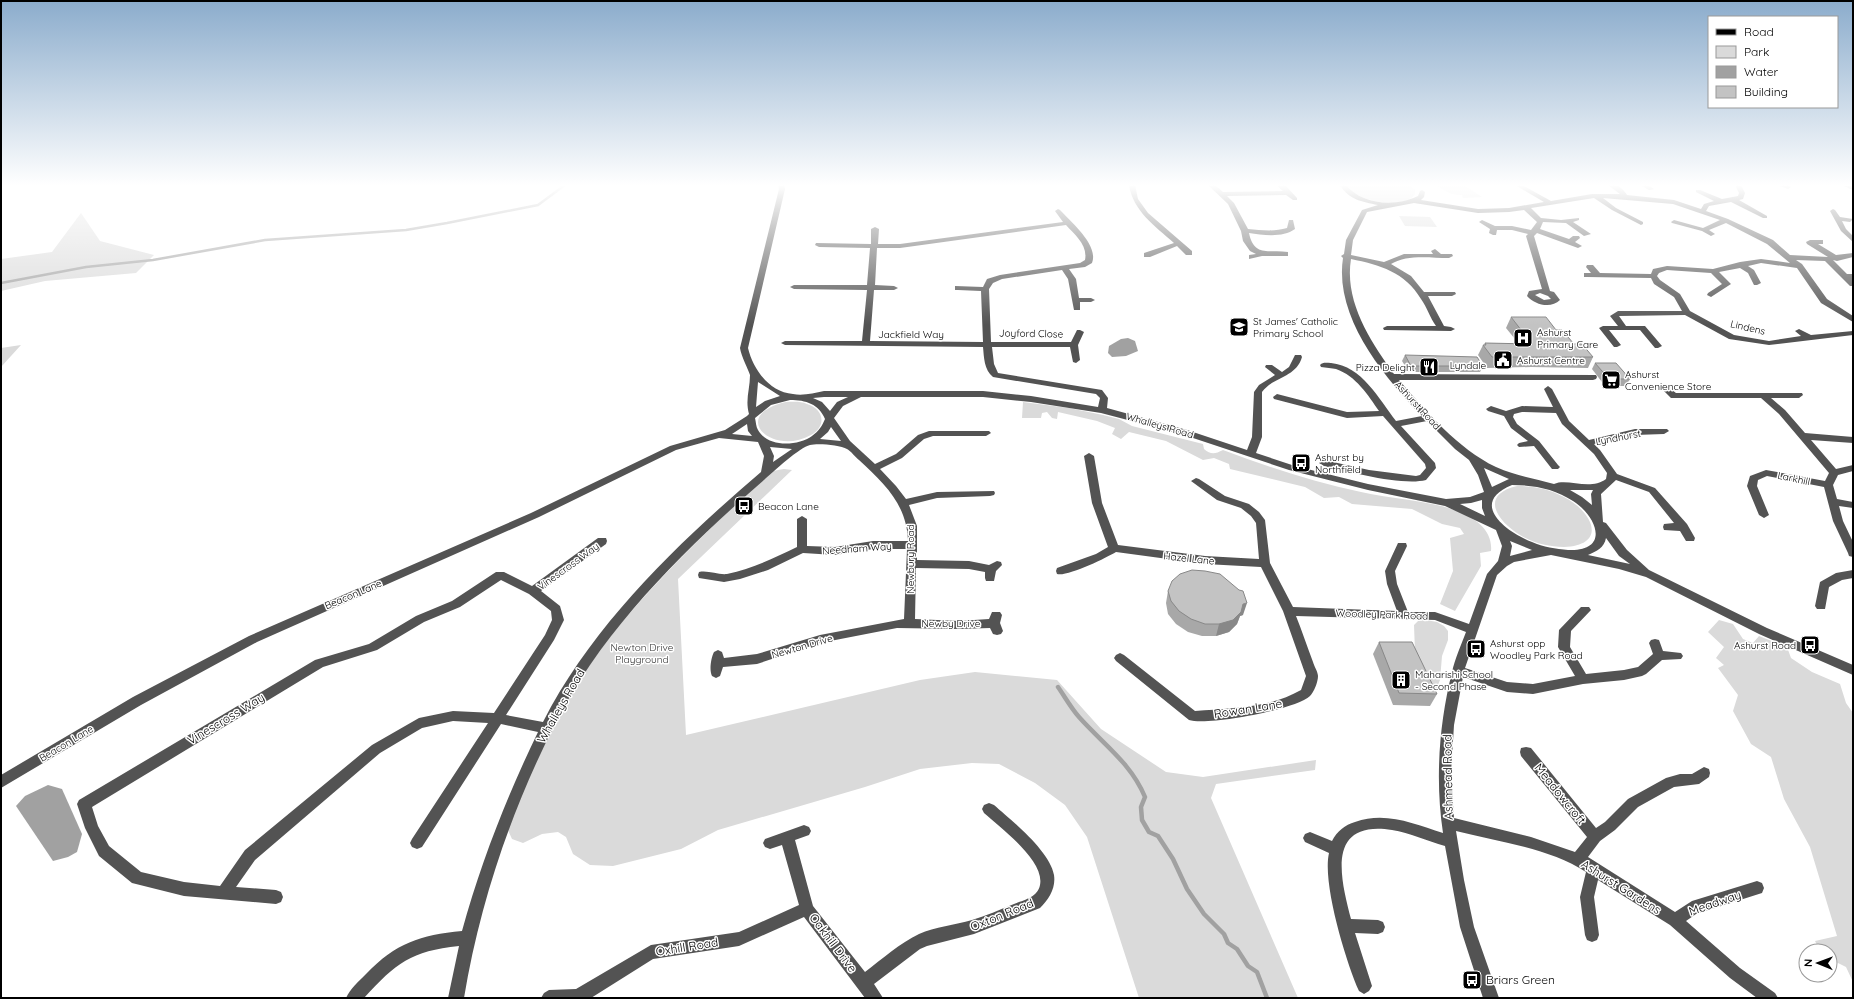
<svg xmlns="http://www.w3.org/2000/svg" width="1854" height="999" font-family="Quicksand,sans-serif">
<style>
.green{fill:#dadada}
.water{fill:#a1a1a1}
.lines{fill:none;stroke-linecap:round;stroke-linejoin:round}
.stream-far1{stroke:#a1a1a1;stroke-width:2.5}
.stream{stroke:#a1a1a1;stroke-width:4.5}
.minor{fill:#535353;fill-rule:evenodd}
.major{fill:#000;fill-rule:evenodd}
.wall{fill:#a8a8a8}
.shaded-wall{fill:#888}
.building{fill:#c3c3c3;stroke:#888}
.labels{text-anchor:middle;stroke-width:3;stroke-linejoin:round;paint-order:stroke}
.poi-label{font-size:10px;fill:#000;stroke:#fff;text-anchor:start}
.street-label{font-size:10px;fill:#000;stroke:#fff}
.park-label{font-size:10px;fill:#313131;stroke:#fff}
.near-street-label{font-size:12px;fill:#000;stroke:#fff}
.near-poi-label{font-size:12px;fill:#000;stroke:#fff;text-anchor:start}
</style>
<rect width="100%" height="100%" fill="#fff"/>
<g class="green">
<path d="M1348,185H1410L1415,190V194C1406,210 1353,202 1348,185Z"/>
<path d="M1436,185H1464L1482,197L1463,198L1462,195C1451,195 1444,191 1436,185Z"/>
<polygon points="81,213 100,241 154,255 136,273 45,281 1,291 1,259 52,252"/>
<polygon points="1399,216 1430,217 1437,227 1405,226"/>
<polygon points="21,345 1,367 1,348"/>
<path d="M786,402C793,402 800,401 807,404C824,409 827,426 811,435C772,457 728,415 786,402Z"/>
<path d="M1023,402L1069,408L1103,415L1119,419L1132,426L1203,444L1204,449C1211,455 1215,454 1223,450C1268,467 1314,482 1361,492C1390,499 1429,500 1457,511C1475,518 1493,530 1491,551L1480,553L1481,566L1455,611L1440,604L1453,571L1450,538L1464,534L1460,528L1442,524L1412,509L1352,504L1339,497L1324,498L1305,487L1230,469L1229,464L1214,458L1203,460L1166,441L1129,432L1121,439L1112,434L1115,428L1097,421L1058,412L1057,419L1052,418L1047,412L1042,413L1041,418H1022Z"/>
<path d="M784,469L792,470L678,579L686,735L920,680L975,672L1057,680L1101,729L1166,772L1203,777L1316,760L1315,770L1216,784L1211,798L1298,998H1139L1087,837L1065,805L1035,783L999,764L972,763L920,769L865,787L718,830L681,849L613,866L590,865L573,854L566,837L558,832L542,834L523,843L512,839L507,828C525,784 544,738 569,697C608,631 662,576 717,522C731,508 751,485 766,474C771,471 778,470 784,469Z"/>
<path d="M1517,486C1534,486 1549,489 1564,497C1592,511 1609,545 1564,547C1549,547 1533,543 1520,535C1497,521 1479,495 1517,486Z"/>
<polygon points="1420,619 1437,622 1444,626 1448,631 1448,640 1442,656 1440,680 1433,697 1415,652 1414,625"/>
<polygon points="1719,620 1733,624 1743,639 1753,643 1759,636 1787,647 1791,658 1812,672 1840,684 1846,703 1853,713 1853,982 1846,967 1830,959 1830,951 1820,951 1815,941 1837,936 1810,847 1784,799 1771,757 1751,744 1733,711 1738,695 1718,668 1724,665 1716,658 1724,647 1708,632"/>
</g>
<g class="water">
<polygon points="1128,338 1135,341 1138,351 1126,356 1112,357 1108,353 1109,346 1121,339"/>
<polygon points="48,785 62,789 82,834 77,852 68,857 53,861 16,806 25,796"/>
</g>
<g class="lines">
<polyline class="stream-far1" points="1,283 86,267 153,260 265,240 406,230 447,223 538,205 565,185"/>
<path class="stream" d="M1058,687C1065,697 1071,708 1079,717C1103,744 1131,763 1145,797L1141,807L1142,820L1149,832L1158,836L1173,859L1187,889L1204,914L1224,934L1228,943L1237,949L1248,966L1257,972L1267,998"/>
<g class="minor">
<path d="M778,185H784L785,189L748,348C753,369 769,392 793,394C803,396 814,393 824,391H983L1031,396L1098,407L1100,398L1096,394L993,377C984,370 984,357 983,347L785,345L781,343L785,341H862L867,290L794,289L790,287L794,285H867L870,248L819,247L815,245L816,243L871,244V229L875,227L879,229L878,244H900L1063,222L1055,211L1058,209L1060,210C1071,222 1099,245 1092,263L1085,267L1069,269L1076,279L1079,298H1091L1095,300L1091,302H1080V310H1074L1068,279L1062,270L1002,279L993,283L989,289L991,342H1071L1077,330H1080L1084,332L1078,345L1080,360L1076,363L1073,362L1070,347H992L994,364L998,373L1102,390L1108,398L1107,408L1187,430L1247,450L1252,437L1254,392L1259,385L1275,375L1265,367L1266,365H1272L1282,372L1289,367L1295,355H1301L1302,357C1296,378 1274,376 1262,392V437L1256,453L1295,466L1368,484L1446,499L1470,497L1484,492L1478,475L1469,460L1455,449L1427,421L1401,426L1435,463L1436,468L1426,480C1403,486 1349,472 1324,466L1319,463L1324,460L1369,470L1416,476L1420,475L1426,468L1425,464L1383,416L1347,418L1274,399L1273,397L1277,394L1347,412L1379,411C1368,395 1356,376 1336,369C1332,368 1326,368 1321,367L1320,365C1323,362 1326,363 1331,363C1362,366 1379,399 1396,421L1422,416C1384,377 1334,317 1343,258L1341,256L1344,254L1346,240L1362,210L1378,205C1362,202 1348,199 1340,185H1346C1362,205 1396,207 1418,196L1420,191L1422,190L1425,192L1424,197L1421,200L1478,209L1509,208L1544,202L1515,185H1522L1551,201L1592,194H1620L1608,185C1617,184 1622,187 1627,195L1674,200L1701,209L1704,204L1714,201L1696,192V190H1700L1722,199L1738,196L1739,193L1735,185H1741L1745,193L1743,199L1739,200L1767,216V218H1763L1731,202L1709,206L1706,211L1728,219L1773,240L1790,255L1828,257L1807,244L1806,242L1810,240H1823V244H1818L1836,255L1853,253V257L1837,261L1833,260L1847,274H1853V278H1852L1853,286H1850L1825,261L1796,260L1802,264L1827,299L1853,316V322L1821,303L1797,268L1761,263L1748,266L1754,270L1761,283L1757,285H1754L1748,273L1740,268L1719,272L1731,284L1711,297L1707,295L1708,293L1722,284L1711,273L1667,270L1659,273L1657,276L1660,280L1680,294L1690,311L1734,335L1769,341L1801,336L1795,331L1799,329L1811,335L1853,331V335L1769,345L1729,339L1685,315L1619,316L1626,326H1645L1662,346L1658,348H1655L1640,330H1609L1621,345L1617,347H1614L1599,328L1603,326H1618L1610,316L1618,311H1682L1674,297L1654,284L1651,278L1587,277H1584V273H1591L1586,267L1587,265H1593L1600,273L1651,274L1653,269L1667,266L1713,269L1740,262L1761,259L1790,263L1767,244L1726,223L1709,230L1715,234L1711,236L1702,231L1672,223L1671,222L1674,220L1703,228L1720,220L1673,204L1603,198L1616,208L1643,222V224L1641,225L1612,210L1594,198L1531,208L1541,218L1561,220L1579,218V220L1573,222L1591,234L1584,236L1566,223L1543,222L1540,229L1569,239L1573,236H1579L1580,238L1575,242L1582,246L1578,248L1537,233L1534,236L1550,291L1554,292L1560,300C1551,309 1535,305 1527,296L1529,291L1542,289L1526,236L1528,234L1512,230H1497L1496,235H1493L1489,233L1490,229L1479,222L1482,220L1495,226H1512L1531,230L1537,222L1524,210L1509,212L1478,213L1414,203L1367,212L1353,240L1351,255L1384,262L1404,254H1433L1431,251L1435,249L1441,254H1452L1453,256L1449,258C1430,258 1407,254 1391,264L1411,276L1424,292H1455L1456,294L1452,296H1428L1444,326L1451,327L1455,329L1451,331L1384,330L1383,328L1387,326H1436C1430,318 1427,307 1421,299C1405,272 1380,265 1351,259C1344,302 1371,342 1394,374L1596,375L1597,377L1596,379L1593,380H1399C1426,411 1458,449 1496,467C1516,476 1533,478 1554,484C1568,478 1590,491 1606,479L1607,473L1594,454L1562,424L1556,413L1522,412L1514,414L1513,417L1517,424L1539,441L1558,465L1560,467L1558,469H1552L1534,446L1519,447L1517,445L1519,443L1528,441L1511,428L1504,416L1488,411L1486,409L1491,406L1506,411L1522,406L1553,407L1544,389L1548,386L1552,389L1569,421L1589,440L1635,429H1667L1669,431L1664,434L1635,435L1594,444L1600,450L1617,474L1655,488L1687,524L1695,538L1694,541H1686L1680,531L1664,530L1663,527L1664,524L1674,523L1649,492L1616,480L1601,494L1603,522L1606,523L1627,550L1649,570L1767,628L1853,665V675L1759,634L1646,577L1619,569L1551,555L1514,562L1507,566L1497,575L1465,668L1507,682L1533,684L1575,676L1558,647L1559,630L1581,607H1589L1591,610L1571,631L1570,647L1586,674L1624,670L1638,667L1653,654L1649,643L1651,640L1655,639L1659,640L1663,651L1681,653L1683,656L1681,659L1662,660L1646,674L1642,676L1624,680L1583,684L1533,694L1507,692L1463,677L1454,725L1451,773L1454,818L1531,837L1575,852L1587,837L1521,756L1520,752L1521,748L1526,747L1531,748L1596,828L1605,822L1628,799L1666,778L1680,774H1692L1704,767L1709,769L1710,773L1709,777L1699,784L1674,787L1638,807L1615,830L1600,841L1588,857L1675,912L1692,901L1757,881L1762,883L1764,888L1762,893L1696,914L1686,921L1740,968L1775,993L1778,998H1757L1730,978L1670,925L1598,880L1594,897L1599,935L1597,940L1592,942L1587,940L1585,935L1580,897L1586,872C1549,848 1499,842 1456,831L1464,880L1474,927L1499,998H1483L1460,927L1445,846C1427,841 1410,833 1392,830C1326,820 1340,877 1351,919L1378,920L1383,922L1385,927L1383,932L1378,934L1355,933L1372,986L1369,991L1364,994L1359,991C1346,962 1322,883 1329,853L1305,842L1303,838L1305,834L1310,832L1332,841C1337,831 1345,825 1355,822C1386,811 1414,824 1443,833C1435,780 1439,724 1452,672C1455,659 1461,645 1466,632L1435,620L1296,616C1302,631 1307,646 1313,662C1314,666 1318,672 1318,676C1318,682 1314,692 1310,696C1295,710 1207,726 1189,720L1116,661L1114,658L1116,655L1120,653L1124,655L1195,711C1230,708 1270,708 1301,690L1306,676L1283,611L1261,567L1205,564L1116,552C1106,558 1067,577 1057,574L1056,571L1057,568L1096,554L1108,547L1092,503L1084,456L1089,453L1094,456L1102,503L1118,545L1205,556L1259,559L1256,523L1251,516L1241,508L1217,500L1191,481L1196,478L1199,479L1225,496L1249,504L1259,512L1265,520L1270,563L1293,607L1397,611L1387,584L1385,571L1398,543H1406L1407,546L1395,571L1397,584L1408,612H1435L1469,624L1487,574L1498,561L1502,546L1496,530L1445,506L1368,490L1289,470L1181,434L1101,413L1031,402L983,397H861L843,406L834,418L850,441L875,464L896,454L918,435L929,431H989L991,433L986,436H933L924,439L902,458L880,469L896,486L906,499L937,492L994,491L995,493L994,495L990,496L937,498L909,505L917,526V560L969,561L989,565L997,561L1001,562L1002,565L996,571L994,581H986L985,578V572L969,569L916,568L915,619L959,621L989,619L992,612H1000L1002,615L1000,623L1003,631L1001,634L997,635L993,634L990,628L959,629L897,628L820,643L757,664L723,667L720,676L716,678L712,676C709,670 711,658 714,652L718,650L722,652L724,658L757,654L820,635L904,619L907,549H873L835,555L803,553L768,570L740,579L724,582L699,578L698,575L699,572C708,570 718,575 727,574C752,569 774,558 797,547V519L802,516L807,519V546L835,547L873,541H908C907,505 885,484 859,460C855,457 851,451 847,449C840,445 818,443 810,445C800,447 773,472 764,480C686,548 602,630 555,724C511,811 480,902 464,998H448L459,946C411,951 396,963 364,998H346C350,989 359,981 366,974C396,943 420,935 462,931C481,862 507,796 538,732L501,724L422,847L417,849L412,847L410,843L412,839L488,723L453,721L422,728L380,753L255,860L236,887L276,890L281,892L283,897L281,902L276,904L184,896L132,883L99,856L85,828L77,804L79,800L315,660L369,644L416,616L452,601L496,572H504L532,586L598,538H606L607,541L606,544L541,591L560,606L564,620L554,640L506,715L543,722C593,624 678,543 761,472L764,456L758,442L719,438L676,450L539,517L257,642L141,705L1,788V775L133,697L249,636L531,513L670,446L725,430L747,416L749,414C745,400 750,389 750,375C749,371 741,356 740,348L779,189ZM1066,225C1075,235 1088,245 1085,260L1080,263L1000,275L987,279L983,287L955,286V290H958L981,291L983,342L870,341L874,290H894L898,288L894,286L875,285L877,248H900ZM1540,293L1548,296L1551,299L1544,300L1535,295ZM758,382L780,396L765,401L756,407ZM824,397H848L837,402L830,411L822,402L813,398ZM790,400C806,400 819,404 825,419C822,426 819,431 812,436C798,446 768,448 758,430C756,427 756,422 755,418L771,405ZM747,424L748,431L752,436L732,434ZM831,427L841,441L820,439L828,432ZM770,447L792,449L773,462L774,456ZM1484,468L1509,479L1492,487ZM1512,485C1534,485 1555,489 1573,501C1598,517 1610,552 1568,550C1556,549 1543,547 1532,542C1506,532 1468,503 1512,485ZM1570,490H1593L1591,494L1592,505L1582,497ZM1482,500V508L1485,516L1460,504L1471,503ZM1606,538L1619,556L1630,564L1588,555C1597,551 1604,548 1606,538ZM1510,541L1532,550L1510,556L1512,546ZM501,580L529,594L551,611L552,620L545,635L494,713L453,711L419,718L372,745L245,850L220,886L184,882L141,872L109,846L98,826L92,807L323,667L377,650L424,622L460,607Z"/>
<path d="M1129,185H1135L1138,199L1148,213L1192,251V255H1186L1177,246L1150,257H1144V253L1174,243C1155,226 1133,211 1129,185Z"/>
<path d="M1208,185H1215L1223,192L1283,191L1276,185H1285L1297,198V200H1293L1286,195L1227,196L1234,203L1248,229C1261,230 1274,232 1287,228L1289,220H1293L1295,229C1283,238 1263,235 1249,233C1254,258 1270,249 1288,252V256H1262L1249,259V255L1256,254L1250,251L1243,241L1241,231L1228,204Z"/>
<polygon points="1640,185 1648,185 1654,189 1649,190"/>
<polygon points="1778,185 1788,185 1791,187 1788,189"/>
<polygon points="1833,209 1835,210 1840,217 1853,219 1850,222 1842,221 1846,229 1853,236 1853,242 1841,231 1830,211"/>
<polygon points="1664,384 1676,393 1802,393 1803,395 1799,398 1771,398 1785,410 1805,433 1853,437 1853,443 1811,440 1836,469 1853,465 1853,471 1838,475 1833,485 1837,499 1853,502 1853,508 1839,506 1843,521 1853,542 1853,557 1849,556 1848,553 1833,521 1824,487 1767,476 1758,480 1757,486 1769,515 1764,518 1759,515 1747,486 1750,476 1766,470 1825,481 1829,473 1779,414 1761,398 1671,398 1660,387"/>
<polygon points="1853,570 1853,578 1842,580 1829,587 1825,609 1817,609 1815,606 1820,582 1836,573"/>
<path d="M989,803L994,805C1011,820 1050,851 1054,875C1056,888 1049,899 1040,908L974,934L927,946L920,949L874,984L883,998H865L804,917L739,946L653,959L591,998H541L544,993L549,990L576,989L651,945L739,932L799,905L782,845L770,849L765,847L763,843L765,839L804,825L809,827L811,831L809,835L795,840L813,906L865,972C882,959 900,943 919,934C935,927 955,925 972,920C986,916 1001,909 1014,904C1024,900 1038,897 1040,885C1045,861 1001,828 984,813L982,809L984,805Z"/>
</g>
<polygon class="major" points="1843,185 1853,186 1853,190 1844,186"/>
</g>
<g class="wall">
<polygon points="1511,317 1556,330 1574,344 1593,357 1588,368 1531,367 1487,368 1478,355 1483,345 1484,345 1485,343 1519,344 1506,328"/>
<polygon points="1405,355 1483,366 1480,372 1409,372 1402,361"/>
<polygon points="1595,363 1630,379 1626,386 1605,386 1592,369"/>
<polygon points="1168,591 1243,615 1240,616 1237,624 1229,632 1216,636 1202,636 1188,632 1176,624 1168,614 1166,603"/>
<polygon points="1379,642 1437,694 1430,706 1393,705 1373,654"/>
</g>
<polygon class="shaded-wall" points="1247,603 1243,615 1240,616 1237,624 1229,632 1216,636 1219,624 1243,604"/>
<g class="building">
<polygon points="1511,317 1546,317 1556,330 1562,330 1574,344 1582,344 1593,357 1492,357 1483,345 1486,345 1485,343 1532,344"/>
<polygon points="1405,355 1477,357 1483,366 1411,366"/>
<polygon points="1595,363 1616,363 1630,379 1609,379"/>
<polygon points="1192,570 1205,571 1220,574 1239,590 1243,591 1247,603 1243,604 1241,612 1233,620 1219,624 1205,624 1191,619 1179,611 1171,601 1168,591 1172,581 1180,574"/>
<polygon points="1379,642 1412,642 1437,694 1399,693"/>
</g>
<linearGradient id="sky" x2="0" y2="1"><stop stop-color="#8baccc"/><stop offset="0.57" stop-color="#fff"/><stop offset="1" stop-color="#fff" stop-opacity="0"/></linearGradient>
<rect width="1854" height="325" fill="url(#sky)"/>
<defs>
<symbol id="school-square" viewBox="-11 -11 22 22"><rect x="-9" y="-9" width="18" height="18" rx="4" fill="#000" stroke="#fff"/><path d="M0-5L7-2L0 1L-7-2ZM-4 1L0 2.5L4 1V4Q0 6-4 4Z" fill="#fff"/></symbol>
<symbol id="hospital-square" viewBox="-11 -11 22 22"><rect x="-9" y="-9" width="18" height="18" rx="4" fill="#000" stroke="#fff"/><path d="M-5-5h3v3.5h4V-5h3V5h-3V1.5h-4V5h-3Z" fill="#fff"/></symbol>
<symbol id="civic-square" viewBox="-11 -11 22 22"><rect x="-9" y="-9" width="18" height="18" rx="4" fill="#000" stroke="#fff"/><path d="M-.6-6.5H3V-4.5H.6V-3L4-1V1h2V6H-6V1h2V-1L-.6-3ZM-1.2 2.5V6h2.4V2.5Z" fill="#fff"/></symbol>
<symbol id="restaurant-square" viewBox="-11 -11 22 22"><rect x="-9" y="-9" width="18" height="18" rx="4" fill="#000" stroke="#fff"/><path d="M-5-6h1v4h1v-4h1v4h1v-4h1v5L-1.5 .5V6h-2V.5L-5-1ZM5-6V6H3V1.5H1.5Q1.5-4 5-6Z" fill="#fff"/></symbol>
<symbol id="supermarket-square" viewBox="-11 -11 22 22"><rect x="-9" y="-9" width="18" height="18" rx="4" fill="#000" stroke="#fff"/><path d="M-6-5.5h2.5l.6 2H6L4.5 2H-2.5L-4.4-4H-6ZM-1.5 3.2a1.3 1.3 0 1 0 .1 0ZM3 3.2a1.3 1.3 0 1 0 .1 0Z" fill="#fff"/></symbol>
<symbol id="bus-square" viewBox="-11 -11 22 22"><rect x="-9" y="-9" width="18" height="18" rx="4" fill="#000" stroke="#fff"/><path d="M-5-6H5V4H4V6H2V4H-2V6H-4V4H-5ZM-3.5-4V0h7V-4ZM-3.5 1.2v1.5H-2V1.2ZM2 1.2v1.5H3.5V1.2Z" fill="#fff"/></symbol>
<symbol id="building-square" viewBox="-11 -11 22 22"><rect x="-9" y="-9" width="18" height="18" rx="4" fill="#000" stroke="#fff"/><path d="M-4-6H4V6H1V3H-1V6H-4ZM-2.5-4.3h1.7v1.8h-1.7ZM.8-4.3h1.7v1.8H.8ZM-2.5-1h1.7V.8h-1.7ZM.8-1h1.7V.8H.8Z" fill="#fff"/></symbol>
</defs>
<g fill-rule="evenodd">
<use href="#school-square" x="1228" y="316" width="22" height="22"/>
<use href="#hospital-square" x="1512" y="327" width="22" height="22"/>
<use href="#civic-square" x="1492" y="349" width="22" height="22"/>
<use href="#restaurant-square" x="1418" y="356" width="22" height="22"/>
<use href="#supermarket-square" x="1600" y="369" width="22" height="22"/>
<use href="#bus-square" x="1290" y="452" width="22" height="22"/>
<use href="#bus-square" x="733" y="495" width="22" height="22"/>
<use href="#bus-square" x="1799" y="634" width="22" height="22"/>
<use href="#bus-square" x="1465" y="638" width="22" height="22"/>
<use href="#building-square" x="1390" y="669" width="22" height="22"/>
<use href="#bus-square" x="1461" y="969" width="22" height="22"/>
</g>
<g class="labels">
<g class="poi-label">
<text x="1253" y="325">St James' Catholic<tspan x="1253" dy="12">Primary School</tspan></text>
<text x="1537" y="336">Ashurst<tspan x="1537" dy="12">Primary Care</tspan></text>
<text x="1517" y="364">Ashurst Centre</text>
<text x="1415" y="371" text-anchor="end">Pizza Delight</text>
<text x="1625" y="378">Ashurst<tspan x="1625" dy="12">Convenience Store</tspan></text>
<text x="1315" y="461">Ashurst by<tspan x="1315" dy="12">Northfield</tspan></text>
<text x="758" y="510">Beacon Lane</text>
<text x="1490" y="647">Ashurst opp<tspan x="1490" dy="12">Woodley Park Road</tspan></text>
<text x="1796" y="649" text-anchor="end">Ashurst Road</text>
<text x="1415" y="678">Maharishi School<tspan x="1415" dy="12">- Second Phase</tspan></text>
</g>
<g class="street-label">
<text transform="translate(1748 327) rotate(13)" y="4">Lindens</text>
<text transform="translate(1031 333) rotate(1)" y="4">Joyford Close</text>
<text x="911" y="338">Jackfield Way</text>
<text x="1468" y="369">Lyndale</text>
<text transform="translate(1418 405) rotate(47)" y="4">Ashurst Road</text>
<text transform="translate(1160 425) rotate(16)" y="4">Whalleys Road</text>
<text transform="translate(1618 437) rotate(-11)" y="4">Lyndhurst</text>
<text transform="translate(1794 478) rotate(12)" y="4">Larkhill</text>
<text transform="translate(857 548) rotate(-4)" y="4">Needham Way</text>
<text transform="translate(1189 558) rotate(6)" y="4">Hazel Lane</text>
<text transform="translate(910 559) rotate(-90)" y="4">Newbury Road</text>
<text transform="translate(568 566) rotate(-36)" y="4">Vinescross Way</text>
<text transform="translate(353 594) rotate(-23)" y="4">Beacon Lane</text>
<text transform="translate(1382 614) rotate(2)" y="4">Woodley Park Road</text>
<text x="951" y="627">Newby Drive</text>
<text transform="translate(802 646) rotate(-16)" y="4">Newton Drive</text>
<text transform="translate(66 743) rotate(-31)" y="4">Beacon Lane</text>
</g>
<g class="park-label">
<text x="642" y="651">Newton Drive<tspan x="642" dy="12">Playground</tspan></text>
</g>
<g class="near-street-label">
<text transform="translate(561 706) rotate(-60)" y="4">Whalleys Road</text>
<text transform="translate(1248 709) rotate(-9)" y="4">Rowan Lane</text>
<text transform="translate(226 719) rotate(-31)" y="4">Vinescross Way</text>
<text transform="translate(1448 777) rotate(-91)" y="4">Ashmead Road</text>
<text transform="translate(1560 794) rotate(51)" y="4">Meadowcroft</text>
<text transform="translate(1621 887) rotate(32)" y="4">Ashurst Gardens</text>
<text transform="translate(1715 903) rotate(-19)" y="4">Meadway</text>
<text transform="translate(1002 915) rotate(-22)" y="4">Oxton Road</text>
<text transform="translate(833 943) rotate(53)" y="4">Oakhill Drive</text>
<text transform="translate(687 947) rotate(-9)" y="4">Oxhill Road</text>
</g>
<g class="near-poi-label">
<text x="1486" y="984">Briars Green</text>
</g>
</g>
<rect width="1854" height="999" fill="none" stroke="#000000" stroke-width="4"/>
<rect x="1708" y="16" width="130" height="92" fill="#ffffff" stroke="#999999"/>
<rect x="1716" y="29" width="20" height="6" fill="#000000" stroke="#999999"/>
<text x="1744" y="36" font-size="12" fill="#000000">Road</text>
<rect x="1716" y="46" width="20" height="12" fill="#dadada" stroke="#999999"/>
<text x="1744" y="56" font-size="12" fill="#000000">Park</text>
<rect x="1716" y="66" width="20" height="12" fill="#a1a1a1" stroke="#999999"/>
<text x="1744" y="76" font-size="12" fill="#000000">Water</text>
<rect x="1716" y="86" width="20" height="12" fill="#c3c3c3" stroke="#999999"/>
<text x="1744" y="96" font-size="12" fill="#000000">Building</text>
<g transform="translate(1818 963) rotate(271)"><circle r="19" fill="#ffffff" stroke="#999999"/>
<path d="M0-3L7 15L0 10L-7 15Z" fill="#000000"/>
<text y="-6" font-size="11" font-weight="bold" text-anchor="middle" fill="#000000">N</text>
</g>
</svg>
